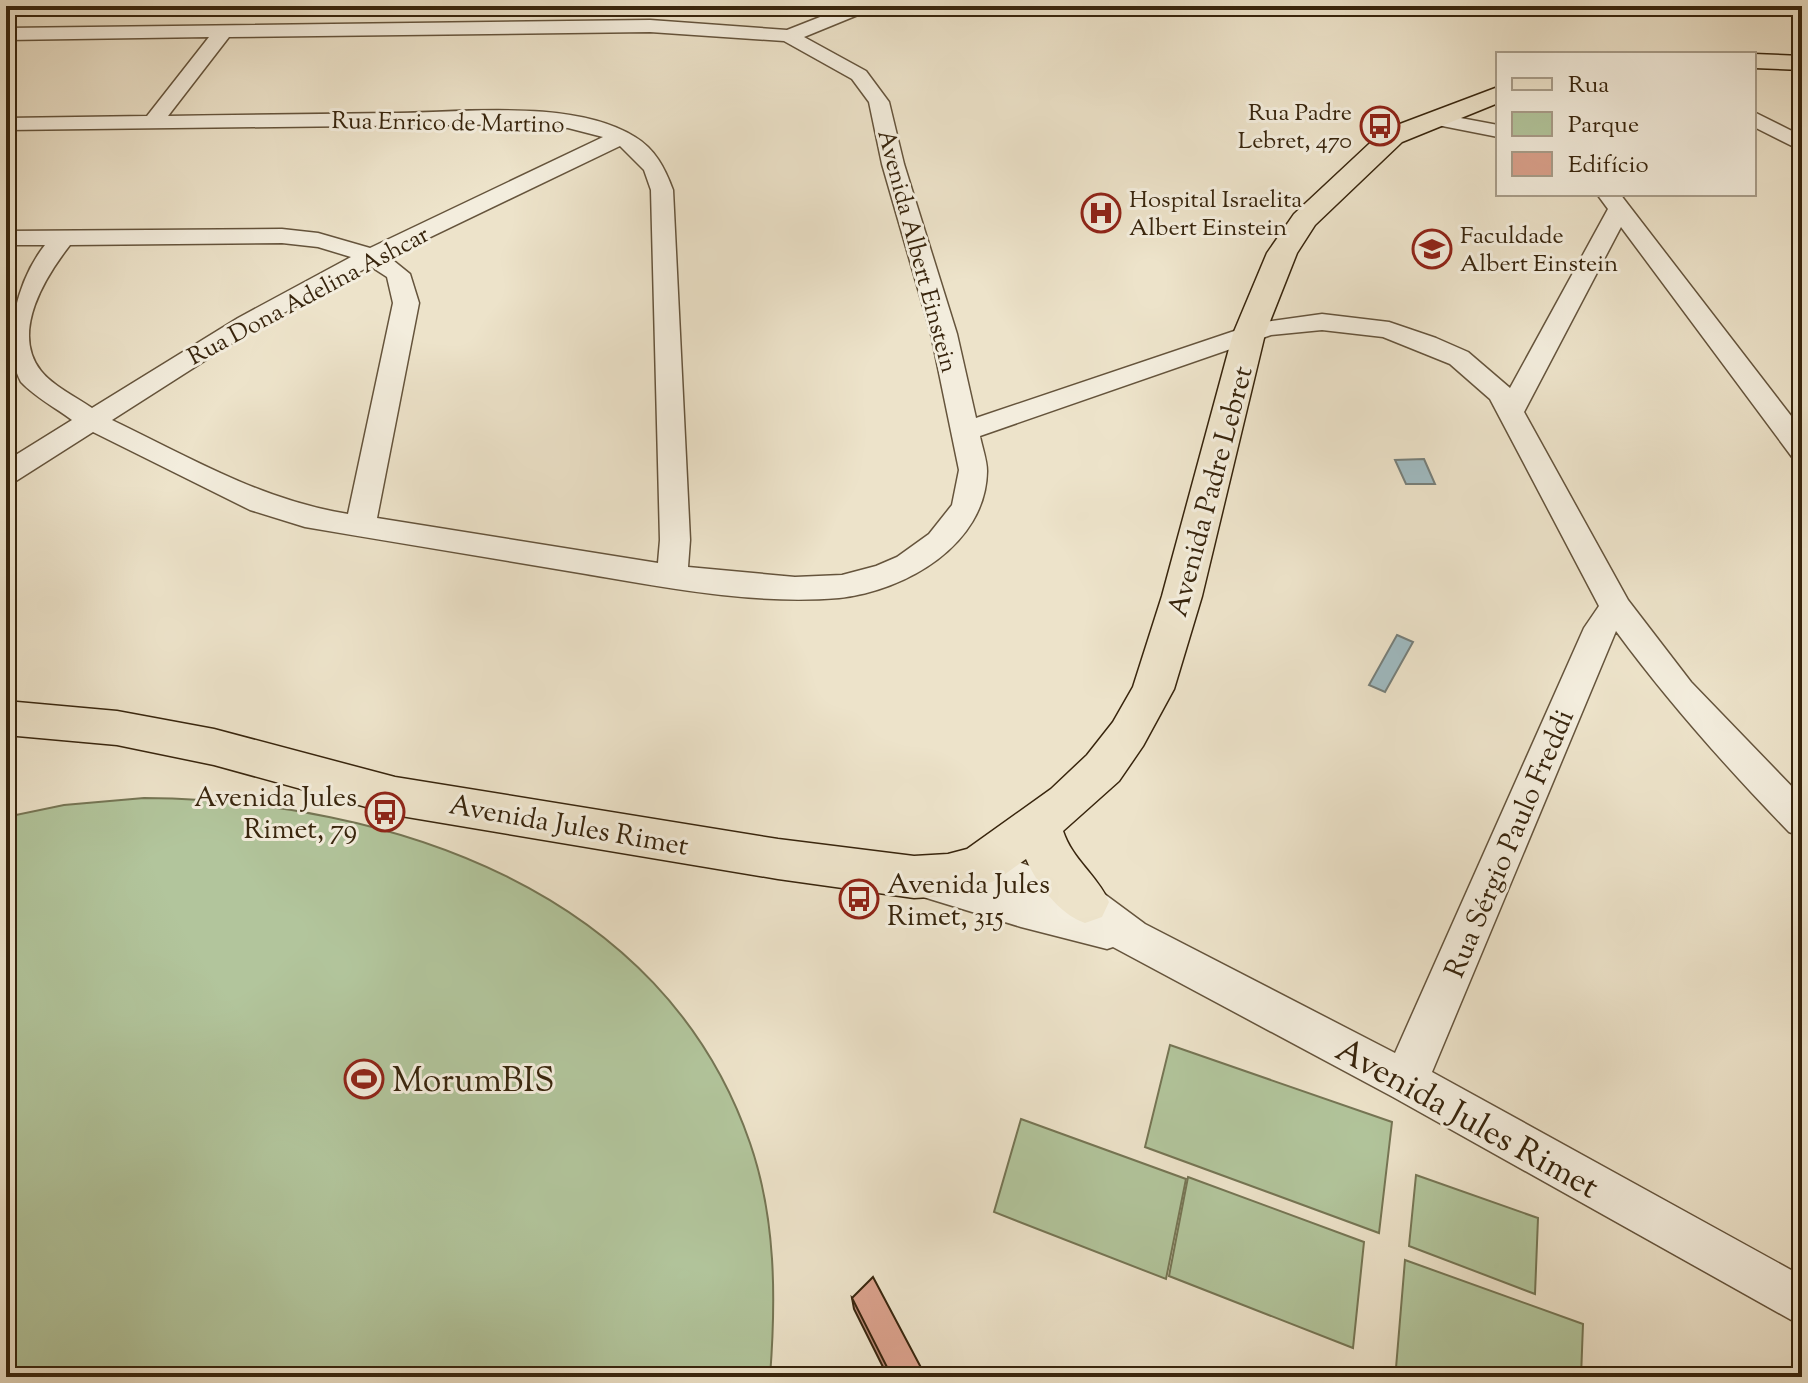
<svg xmlns="http://www.w3.org/2000/svg" width="1808" height="1383" font-family="'Sorts Mill Goudy',serif">
<style>
.green{fill:#b2c59c;stroke:#757554;stroke-width:2}
.water{fill:#9fbbc2;stroke:#767f7a;stroke-width:2}
.lines{fill:none;stroke-linecap:round;stroke-linejoin:round}
.minor-casing{stroke:#65543c;stroke-width:3}
.major-casing{stroke:#38250d;stroke-width:3}
.minor{fill:#f3eddd;fill-rule:evenodd}
.major{fill:#ede3ca;fill-rule:evenodd}
.wall{fill:#bb8a78;stroke:#38250d;stroke-width:2}
.building{fill:#daa18c;stroke:#38250d;stroke-width:2}
.labels{text-anchor:middle;stroke-width:6;stroke-linejoin:round;paint-order:stroke}
.far-poi-label{font-size:24px;fill:#38250d;stroke:#f3eddd;text-anchor:start}
.far-street-label{font-size:24px;fill:#38250d;stroke:#f3eddd}
.street-label{font-size:28px;fill:#38250d;stroke:#f3eddd}
.poi-label{font-size:28px;fill:#38250d;stroke:#f3eddd;text-anchor:end}
.near-poi-label{font-size:34px;fill:#38250d;stroke:#f3eddd;text-anchor:start}
.near-street-label{font-size:34px;fill:#38250d;stroke:#f3eddd}
</style>
<rect width="100%" height="100%" fill="#ede3ca"/>
<filter id="stains"><feTurbulence type="fractalNoise" baseFrequency=".0025" numOctaves="4"/><feColorMatrix values="0 0 0 0 .2 0 0 0 0 .09 0 0 0 0 .02 0 0 0 .5 -.17"/></filter>
<radialGradient id="worn" r=".72"><stop offset=".6" stop-color="#630" stop-opacity="0"/><stop offset="1" stop-color="#630" stop-opacity=".3"/></radialGradient>
<g class="green">
<path d="M144,798C390,800 663,890 750,1143C776,1218 776,1299 770,1377H6V817L64,805Z"/>
<polygon points="1170,1045 1392,1122 1379,1233 1145,1147"/>
<polygon points="1021,1119 1186,1179 1166,1279 994,1212"/>
<polygon points="1416,1175 1538,1218 1535,1294 1409,1246"/>
<polygon points="1188,1177 1364,1242 1353,1348 1169,1276"/>
<polygon points="1405,1260 1583,1324 1581,1377 1420,1377 1396,1368"/>
</g>
<g class="water">
<polygon points="1424,459 1435,484 1406,484 1395,460"/>
<polygon points="1397,635 1413,642 1385,692 1369,685"/>
</g>
<g class="lines">
<defs>
<g id="minor">
<path d="M848,6H873L870,10L804,37L866,71L889,102L904,164L957,334L976,418L1258,323L1322,314L1389,322L1436,338L1468,352L1510,388L1608,209L1597,194H1620L1802,430V459L1792,457L1621,227L1524,412L1628,600L1691,682L1802,797V837L1789,832C1727,768 1669,703 1616,631L1432,1072L1802,1276V1326L1393,1097L1113,947L1107,949L1021,927L920,896L906,891L901,879L906,867L920,862L966,876L961,866L967,854L980,849L1085,885L1099,890L1145,924L1395,1053L1584,628L1599,606L1490,399L1450,364L1383,337L1322,330L1271,335L980,436C982,447 987,460 987,471C986,545 905,591 839,598C755,605 668,588 586,574C492,558 398,543 305,527L250,510L93,432L16,481L6,484V461L72,420C56,408 35,397 21,382C0,343 18,279 45,245H6V231L282,229L318,233L370,248L603,137L568,128L527,124L6,130V118L147,116L209,37L6,40V28L650,20L787,30ZM650,32L784,41L852,79L869,102L882,164L931,334L959,470L952,505L929,534L897,557L876,566L842,575L795,577L688,567L690,540L673,190C665,168 655,149 635,137C573,98 460,113 388,113C315,114 242,115 168,116L229,37ZM620,146L644,170L651,190L660,540L658,563L377,518L419,303L410,274L389,257ZM282,243L318,247L351,257L238,318L92,408C76,397 52,385 41,371C10,332 46,276 70,245ZM370,266L387,277L393,303L348,514C261,500 191,458 112,420L256,328Z"/>
<polygon points="1754,112 1802,136 1802,151 1754,127"/>
<polygon points="1434,113 1498,125 1498,137 1427,123 1424,119 1427,115"/>
</g>
<g id="major">
<polygon points="1753,54 1754,54 1802,56 1802,70 1754,68"/>
<path d="M1498,87V103L1402,142L1315,225L1297,253L1265,334L1202,596L1174,689L1143,746L1119,781L1063,831C1072,859 1097,875 1109,902L1102,917L1085,923C1059,914 1037,884 1026,859L997,880L980,886L948,896L914,898L778,879L395,815L214,765L117,745L6,735V701L117,711L214,729L395,777L778,839L914,856L948,854L967,849L1051,789L1087,755L1113,722L1133,687L1162,596L1233,334L1267,253L1294,214L1384,130Z"/>
</g>
</defs>
<use href="#minor" class="minor-casing"/>
<use href="#major" class="major-casing"/>
<use href="#minor" class="minor"/>
<use href="#major" class="major"/>
</g>
<polygon class="wall" points="852,1298 926,1377 888,1377 854,1309"/>
<polygon class="building" points="873,1277 926,1377 892,1377 852,1298"/>
<defs>
<symbol id="bus-ring" viewBox="-11 -11 22 22"><circle r="9.5" fill="#f3eddd" stroke="#8f2418" stroke-width="1.5"/><path d="M-5-6H5V4H4V6H2V4H-2V6H-4V4H-5ZM-3.5-4V0h7V-4ZM-3.5 1.2v1.5H-2V1.2ZM2 1.2v1.5H3.5V1.2Z" fill="#8f2418"/></symbol>
<symbol id="hospital-ring" viewBox="-11 -11 22 22"><circle r="9.5" fill="#f3eddd" stroke="#8f2418" stroke-width="1.5"/><path d="M-5-5h3v3.5h4V-5h3V5h-3V1.5h-4V5h-3Z" fill="#8f2418"/></symbol>
<symbol id="university-ring" viewBox="-11 -11 22 22"><circle r="9.5" fill="#f3eddd" stroke="#8f2418" stroke-width="1.5"/><path d="M0-5L7-2L0 1L-7-2ZM-4 1L0 2.5L4 1V4Q0 6-4 4Z" fill="#8f2418"/></symbol>
<symbol id="stadium-ring" viewBox="-11 -11 22 22"><circle r="9.5" fill="#f3eddd" stroke="#8f2418" stroke-width="1.5"/><path d="M0-5a6.5 5 0 1 0 0 10a6.5 5 0 1 0 0-10ZM-3.5-1.8h7v3.6h-7Z" fill="#8f2418"/></symbol>
</defs>
<g fill-rule="evenodd">
<use href="#bus-ring" x="1358" y="104" width="44" height="44"/>
<use href="#hospital-ring" x="1079" y="191" width="44" height="44"/>
<use href="#university-ring" x="1410" y="227" width="44" height="44"/>
<use href="#bus-ring" x="363" y="790" width="44" height="44"/>
<use href="#bus-ring" x="837" y="877" width="44" height="44"/>
<use href="#stadium-ring" x="342" y="1057" width="44" height="44"/>
</g>
<g class="labels">
<g class="far-poi-label">
<text x="1352" y="120" text-anchor="end">Rua Padre<tspan x="1352" dy="28">Lebret, 470</tspan></text>
<text x="1129" y="207">Hospital Israelita<tspan x="1129" dy="28">Albert Einstein</tspan></text>
<text x="1460" y="243">Faculdade<tspan x="1460" dy="28">Albert Einstein</tspan></text>
</g>
<g class="far-street-label">
<text transform="translate(448 122) rotate(1)" y="8">Rua Enrico de Martino</text>
<text transform="translate(918 251) rotate(75)" y="8">Avenida Albert Einstein</text>
<text transform="translate(308 295) rotate(-28)" y="8">Rua Dona Adelina Ashcar</text>
</g>
<g class="street-label">
<text transform="translate(1209 491) rotate(-75)" y="10">Avenida Padre Lebret</text>
<text transform="translate(569 824) rotate(10)" y="10">Avenida Jules Rimet</text>
<text transform="translate(1508 843) rotate(-67)" y="10">Rua Sérgio Paulo Freddi</text>
</g>
<g class="poi-label">
<text x="357" y="806">Avenida Jules<tspan x="357" dy="32">Rimet, 79</tspan></text>
<text x="887" y="893" text-anchor="start">Avenida Jules<tspan x="887" dy="32">Rimet, 315</tspan></text>
</g>
<g class="near-poi-label">
<text x="392" y="1091">MorumBIS</text>
</g>
<g class="near-street-label">
<text transform="translate(1468 1117) rotate(29)" y="12">Avenida Jules Rimet</text>
</g>
</g>
<rect width="1808" height="1383" fill="none" stroke="#ede3ca" stroke-width="32"/>
<rect x="8" y="8" width="1792" height="1367" fill="none" stroke="#38250d" stroke-width="4"/>
<rect x="16" y="16" width="1776" height="1351" fill="none" stroke="#38250d" stroke-width="2"/>
<rect x="1496" y="52" width="260" height="144" fill="#f3eddd" stroke="#a89d8a" stroke-width="2"/>
<rect x="1512" y="78" width="40" height="12" fill="#ede3ca" stroke="#a89d8a" stroke-width="2"/>
<text x="1568" y="92" font-size="24" fill="#38250d">Rua</text>
<rect x="1512" y="112" width="40" height="24" fill="#b2c59c" stroke="#a89d8a" stroke-width="2"/>
<text x="1568" y="132" font-size="24" fill="#38250d">Parque</text>
<rect x="1512" y="152" width="40" height="24" fill="#daa18c" stroke="#a89d8a" stroke-width="2"/>
<text x="1568" y="172" font-size="24" fill="#38250d">Edifício</text>
<rect width="100%" height="100%" filter="url(#stains)"/>
<rect width="100%" height="100%" fill="url(#worn)"/>
</svg>
